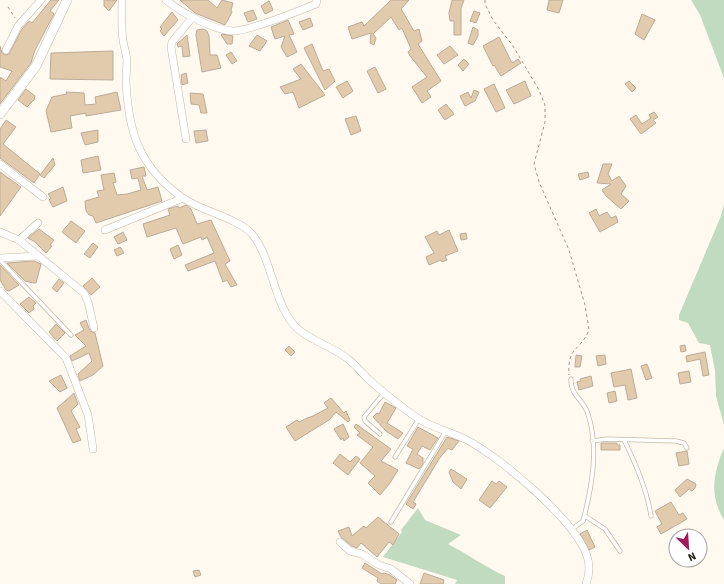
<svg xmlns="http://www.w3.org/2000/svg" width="724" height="584" font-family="'Source Sans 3',sans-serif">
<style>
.green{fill:#c1dbc1}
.building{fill:#e2cbad;stroke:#bbab97}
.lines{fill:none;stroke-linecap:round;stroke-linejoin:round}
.lane-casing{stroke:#c8b8a4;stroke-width:5}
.street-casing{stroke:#c8b8a4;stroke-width:8}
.secondary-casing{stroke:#c8b8a4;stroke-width:10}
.path{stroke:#9d978e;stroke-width:1;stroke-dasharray:3 3;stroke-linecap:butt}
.lane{stroke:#fff;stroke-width:3.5}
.street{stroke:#fff;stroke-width:7}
.secondary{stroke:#fff;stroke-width:9}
</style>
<rect width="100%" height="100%" fill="#fff9f0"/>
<g class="green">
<polygon points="691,0 724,0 724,78 700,15"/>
<polygon points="724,204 724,425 716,396 715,371 710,345 699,343 688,323 679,320 679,315 721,216"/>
<path d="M724,448V520C709,495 713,474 724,448Z"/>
<path d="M418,508L425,520L461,535L448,544C468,554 485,567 505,576V584H455L457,580L383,557L402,532L401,530Z"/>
</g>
<g class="building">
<polygon points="51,0 59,0 50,11 54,14 35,50 31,63 0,104 0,77 6,81 12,71 0,67 0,46 2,53 6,55 9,54 22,29 29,21 32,23"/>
<polygon points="104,0 117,0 109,11 104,6"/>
<polygon points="180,0 208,0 217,8 222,0 233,3 231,10 232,12 225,25 195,13"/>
<polygon points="391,0 409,0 401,9 414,31 419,29 422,41 418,44 441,81 427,91 431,97 422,103 412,87 427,77 410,56 408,52 411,49 402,28 399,30 391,17 373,34 376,38 374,45 370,43 371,33 352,39 348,27 362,22 364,26"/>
<polygon points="452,0 464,0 461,8 461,35 454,35 454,21 450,21 449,13"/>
<polygon points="549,0 563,0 559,13 547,10"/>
<polygon points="269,1 273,10 265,14 261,6"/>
<polygon points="253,10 257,19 248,22 244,13"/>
<polygon points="474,11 480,13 476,23 470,21"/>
<polygon points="172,12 178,20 164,36 160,31 162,29 160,27"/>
<polygon points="642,14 655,20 644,40 635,34"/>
<polygon points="310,18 313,26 303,30 299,22"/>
<polygon points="288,20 294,34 289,35 297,52 287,57 281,47 285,36 275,39 271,27"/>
<polygon points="473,27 478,30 478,36 473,45 468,43"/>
<polygon points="203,29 207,31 209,36 210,55 217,55 221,68 202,72 196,35 197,30"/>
<polygon points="222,34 233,36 232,44 227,44 221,35"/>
<polygon points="187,35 190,56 183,57 182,46 178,47 177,44"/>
<polygon points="257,35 267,41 260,51 249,46"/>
<polygon points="499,37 512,63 518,59 521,63 501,76 494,65 493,66 483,46"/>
<polygon points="312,44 323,71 329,69 335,81 325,90 304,48"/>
<polygon points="450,46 458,55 444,64 437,55"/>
<polygon points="113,51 113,80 50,79 51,53"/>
<polygon points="231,52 237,61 232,64 226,55"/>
<polygon points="464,59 469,64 463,71 458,65"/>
<polygon points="301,64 325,95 299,108 293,92 285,94 280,87 301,79 293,69"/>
<polygon points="375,67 386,89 378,93 367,71"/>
<polygon points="186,73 188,83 182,85 181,75"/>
<polygon points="347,81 353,91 343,98 336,87"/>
<polygon points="525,81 531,96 514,104 506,90"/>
<polygon points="629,81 636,88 632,92 625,84"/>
<polygon points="494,84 505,108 496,112 484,89"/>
<polygon points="26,89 35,96 34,100 27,107 18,100"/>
<polygon points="474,90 479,92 475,101 465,106 460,96 468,92 471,98"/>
<polygon points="66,92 84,93 85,105 96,104 95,97 117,92 121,110 86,116 86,113 70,116 72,128 51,132 46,111 52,97 67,94"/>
<polygon points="190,93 203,94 207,113 201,113 199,105 191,104"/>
<polygon points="446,104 454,114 445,120 438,110"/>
<polygon points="654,112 658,117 653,120 656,123 641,134 630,119 636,115 642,124 651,118 649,115"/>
<polygon points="356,116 361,131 351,135 345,119"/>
<polygon points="6,120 16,127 3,144 40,174 34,183 0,158 0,129"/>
<polygon points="98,130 98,142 85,145 81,133"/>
<polygon points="206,130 208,141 196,143 194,131"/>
<polygon points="98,156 101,170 83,173 81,160"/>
<polygon points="53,158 55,165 44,178 40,175"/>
<polygon points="603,164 612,164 608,174 612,181 619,176 626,186 621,194 629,201 621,209 606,196 602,190 611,184 597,183"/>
<polygon points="144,167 146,176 142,176 147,190 158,187 162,201 96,223 93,216 89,215 86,211 85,201 99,197 97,191 104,190 101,175 114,173 116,182 113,183 117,195 127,194 141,190 138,178 132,179 130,170"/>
<polygon points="0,172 21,187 0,216"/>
<polygon points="588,172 589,177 580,180 578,174"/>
<polygon points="63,187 67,201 53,207 49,200 51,198 48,194"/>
<polygon points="186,205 191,209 197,224 211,220 230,261 225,264 237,285 231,287 227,280 223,282 215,261 188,271 185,265 214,253 207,237 202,240 201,237 183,244 176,228 147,237 143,224 170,215 168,209 178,206 179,208"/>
<polygon points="596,209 599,216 607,212 611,218 616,216 618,222 600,232 589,213"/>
<polygon points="71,221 85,231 76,243 62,232"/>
<polygon points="39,229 54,240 50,245 52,246 46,253 35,242 28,238"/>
<polygon points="449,230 458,251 445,256 447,260 442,262 441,260 429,265 426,257 434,253 425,237 437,231 439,235"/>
<polygon points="123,232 127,240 118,244 114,237"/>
<polygon points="466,233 467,239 461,240 460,234"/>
<polygon points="93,243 98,247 90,258 84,254"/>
<polygon points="178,245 182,255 174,259 170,249"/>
<polygon points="120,247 124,253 117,256 114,250"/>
<polygon points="34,261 41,264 36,283 34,283 25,281 7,263"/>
<polygon points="0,265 19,285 9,291 6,290 0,280"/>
<polygon points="92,278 100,287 91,295 83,286"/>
<polygon points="59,279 64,283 57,292 52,288"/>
<polygon points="29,297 36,303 33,306 34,309 29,313 20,304"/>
<polygon points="86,320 90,331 95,333 103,366 93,375 80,381 78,374 92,361 89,353 72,361 70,356 86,346 75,335 84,330 80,323"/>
<polygon points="56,324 65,333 57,341 49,332"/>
<polygon points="685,345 686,351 681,352 680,346"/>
<polygon points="289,346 295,352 291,356 285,350"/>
<polygon points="705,352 709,375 703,376 700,359 687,362 686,356"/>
<polygon points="576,355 582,356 580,367 575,367"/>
<polygon points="605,355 606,364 598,366 596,356"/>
<polygon points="647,364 652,378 646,380 641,366"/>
<polygon points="631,369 637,398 628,400 625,385 614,387 611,373"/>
<polygon points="689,371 691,382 680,384 678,373"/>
<polygon points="61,375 67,388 60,392 49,381"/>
<polygon points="591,376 593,386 579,390 577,382 581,381 580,379"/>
<polygon points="615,391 617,401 609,403 607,393"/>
<polygon points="74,393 78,404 71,411 80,427 76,429 81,440 73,443 57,408"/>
<polygon points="331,398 344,413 346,411 350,420 348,422 336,412 329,420 295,441 286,427 297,420 299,422 307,418 313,416 328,408 324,403"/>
<polygon points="385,402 396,408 387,423 403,433 398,439 386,431 373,417 377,413 379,414"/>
<polygon points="343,424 349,437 344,441 343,438 341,440 334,429"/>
<polygon points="356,424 391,449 381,461 398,470 390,483 380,495 368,483 375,476 360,463 373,447 357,435 360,433 354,427"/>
<polygon points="418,427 438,438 430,450 422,446 417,454 423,458 423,464 419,469 406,463 413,449 407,446"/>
<polygon points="447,437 459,441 452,450 448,448 439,459 413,502 416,504 413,509 406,504"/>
<polygon points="601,443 617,443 617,445 620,445 620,450 601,450"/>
<polygon points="687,451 689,464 679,466 676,453"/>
<polygon points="340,454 350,462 356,456 360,459 348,475 333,463"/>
<polygon points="451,469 467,479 461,489 453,482 449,472"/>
<polygon points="687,479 696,484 695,488 692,491 689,489 680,497 675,490"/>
<polygon points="492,481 496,484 499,481 507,487 490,508 479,500"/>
<polygon points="671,502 679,515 683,513 687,519 661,534 657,527 662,524 655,511"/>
<polygon points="378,517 399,534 393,545 389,542 377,557 361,543 357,548 352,546 341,537 338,531 349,527 352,536 364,526 366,528"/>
<polygon points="587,530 595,547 589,550 580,534"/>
<polygon points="365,563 382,574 384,573 390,575 397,580 395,584 381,584 377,581 378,578 362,568"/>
<polygon points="199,570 201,575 195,577 193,571"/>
<polygon points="424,573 444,580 443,584 420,584"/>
</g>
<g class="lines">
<defs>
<g id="lane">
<polyline points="0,260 71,335"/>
<path d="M571,379C570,395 584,400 588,414C599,448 592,487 583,521L572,529"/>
<polyline points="380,434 365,421 364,417 384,393"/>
<path d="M624,440C636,464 647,489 651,516"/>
<polyline points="592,441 607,439 676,441 684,443 687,448"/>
<polyline points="395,457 419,419"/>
<polyline points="585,516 605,529 620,551"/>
<polyline points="391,522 446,431"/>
</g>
<g id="street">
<path d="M122,0C122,13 121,27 123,40C124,47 126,53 127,60C127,67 126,74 126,80C128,132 139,167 183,198C203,212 235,217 251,233C273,257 273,308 299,330C314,342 333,347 348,359C355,364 361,372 368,379C383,392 402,408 419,419C433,428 452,432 467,440C501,458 575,520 587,556C590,565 589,576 586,584"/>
<path d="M166,0C182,13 213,30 233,31C250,31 298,11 316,4L317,0"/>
<polyline points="6,50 18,26 41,0"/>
<polyline points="186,139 171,47 172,42 192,18"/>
<polyline points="0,164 43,197"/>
<polyline points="105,230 183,198"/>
<polyline points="0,232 19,240 38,223"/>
<polyline points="19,240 84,293 88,302 94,328"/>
<polyline points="0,258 38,256"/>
<polyline points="0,291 66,358 88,415 93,449"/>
<polyline points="340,542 350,551 362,554 379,565 391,569 410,584"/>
</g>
<polyline id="secondary" points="0,114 36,66 67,0"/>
</defs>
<use href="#lane" class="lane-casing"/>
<use href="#street" class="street-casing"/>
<use href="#secondary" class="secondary-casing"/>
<g class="path">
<path d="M485,0V4L493,20L513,46L539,90L545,105V122L534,164L539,182L569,250L585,305L589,330C580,352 567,346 569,375"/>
<polyline points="8,7 15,18"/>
</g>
<use href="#lane" class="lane"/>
<use href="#street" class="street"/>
<use href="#secondary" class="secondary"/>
</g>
<g transform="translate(688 548) rotate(155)"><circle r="19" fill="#ffffff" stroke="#a5a3a0"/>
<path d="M0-3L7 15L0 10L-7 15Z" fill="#a3175d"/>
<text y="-6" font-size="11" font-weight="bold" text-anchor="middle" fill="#1e1911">N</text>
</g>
</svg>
